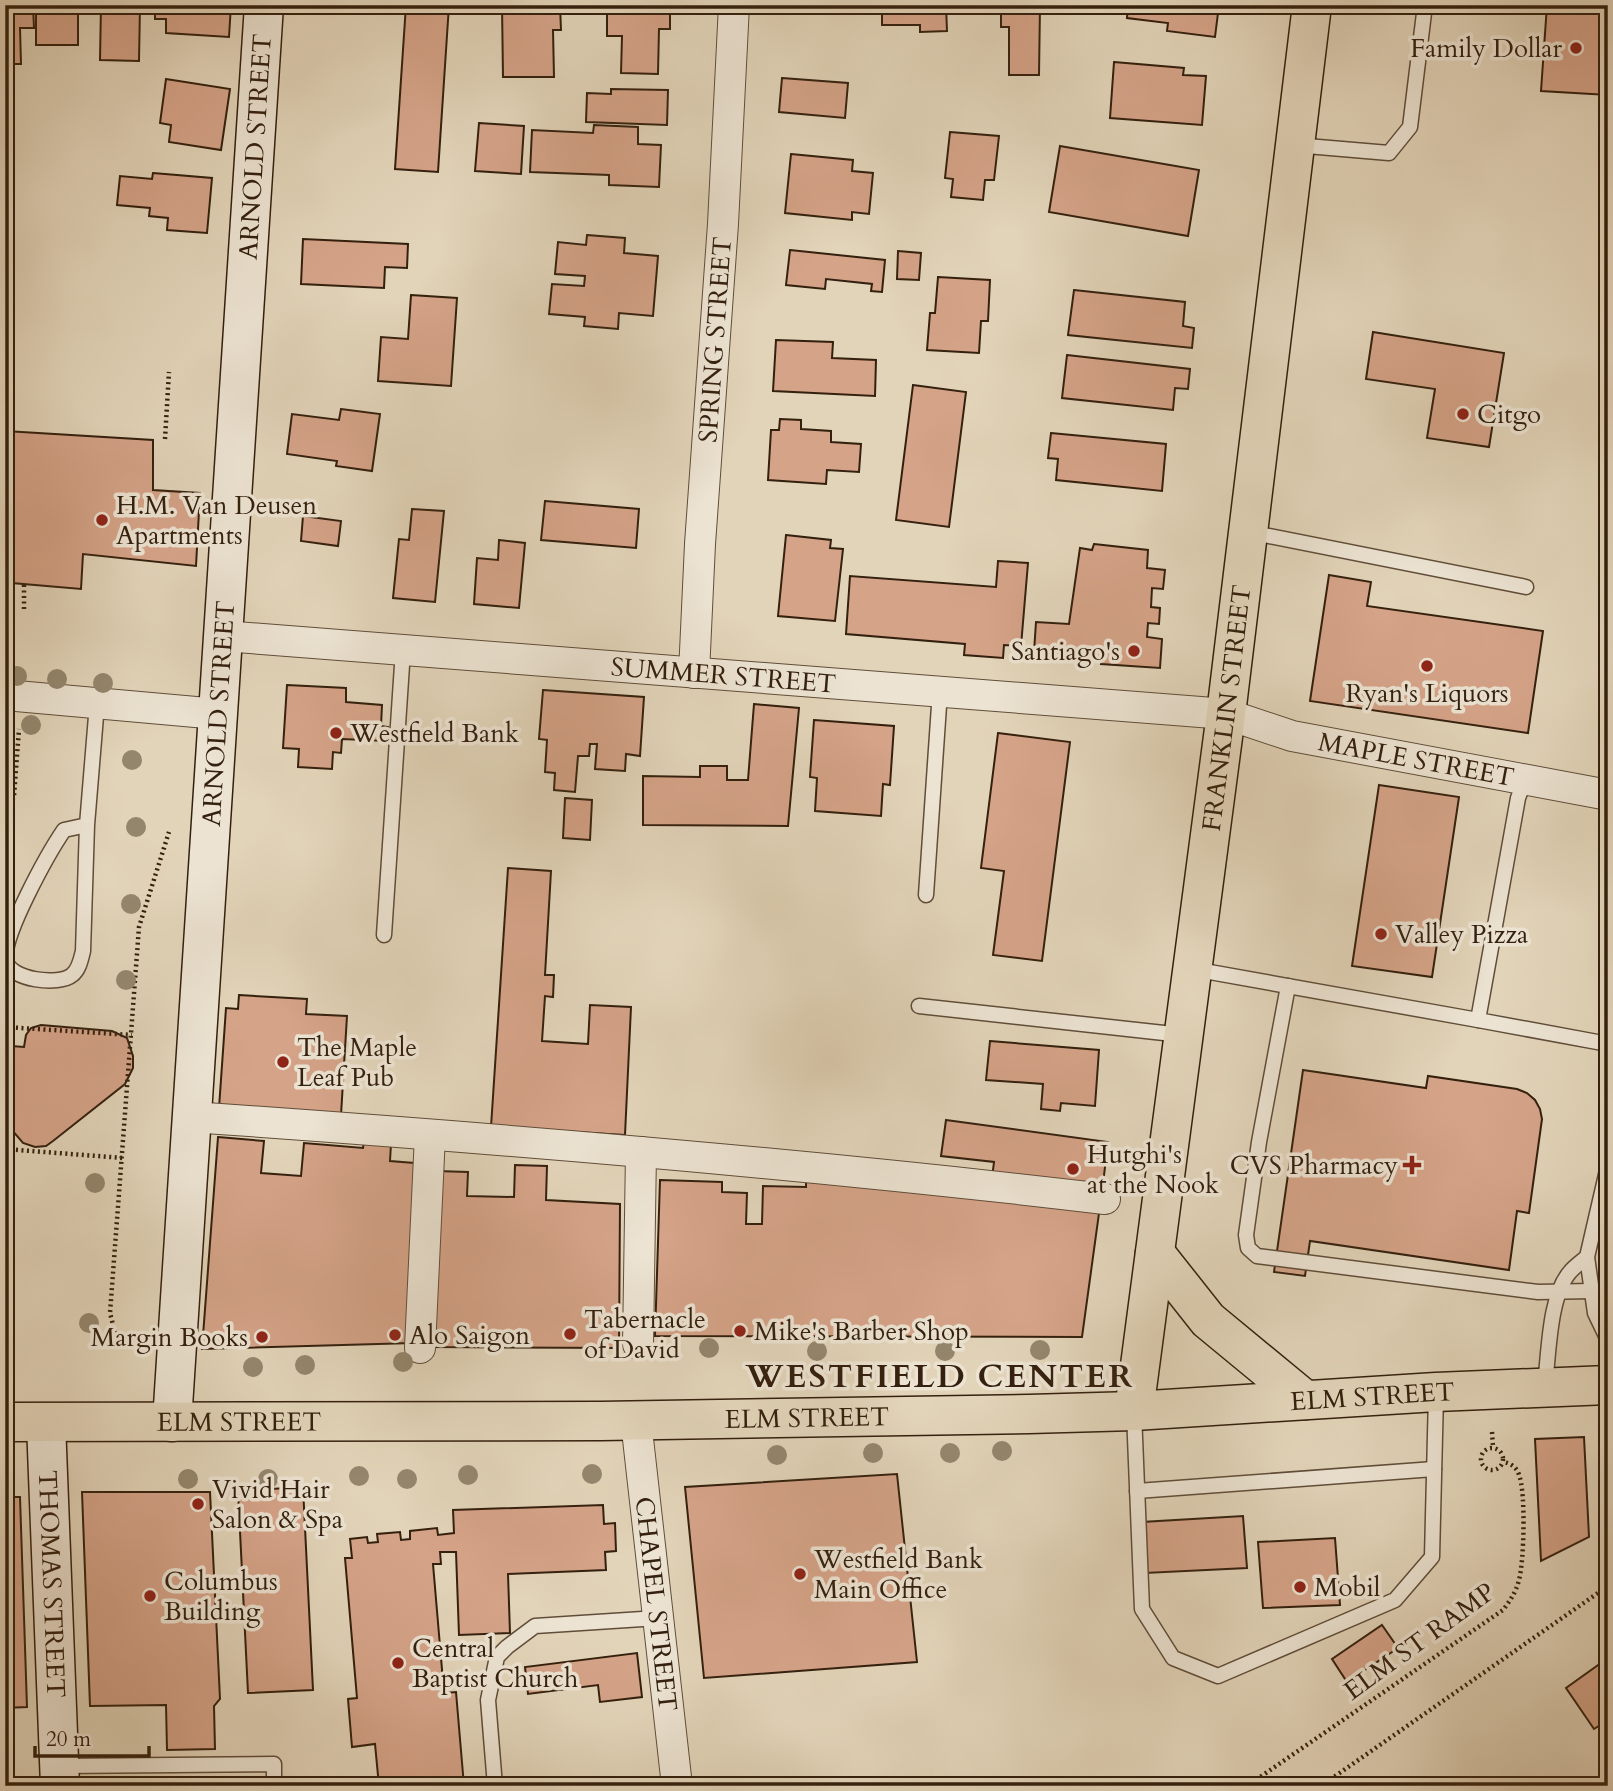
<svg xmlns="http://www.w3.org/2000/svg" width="1613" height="1791" font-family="Cardo,serif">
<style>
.building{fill:#d5a388;stroke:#34200e;stroke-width:2}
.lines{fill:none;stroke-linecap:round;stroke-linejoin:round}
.lane-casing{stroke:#604d39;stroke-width:17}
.street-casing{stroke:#604d39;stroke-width:32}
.secondary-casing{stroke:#34200e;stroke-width:41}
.primary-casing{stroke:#34200e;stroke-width:41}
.highway-casing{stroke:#34200e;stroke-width:41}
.path{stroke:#34200e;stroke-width:4.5;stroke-dasharray:2 3.5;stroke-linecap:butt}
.lane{stroke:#ece3d2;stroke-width:14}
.street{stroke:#ece3d2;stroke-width:30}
.secondary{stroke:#ece3d2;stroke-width:38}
.primary{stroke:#e2d4b9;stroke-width:38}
.highway{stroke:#e2d4b9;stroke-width:38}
.tree{fill:#94866d}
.poi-dot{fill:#8f2418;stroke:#ece3d2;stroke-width:2.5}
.labels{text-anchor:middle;stroke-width:7;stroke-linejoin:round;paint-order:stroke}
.poi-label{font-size:26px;fill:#34200e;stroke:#ece3d2;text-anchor:start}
.street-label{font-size:26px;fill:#34200e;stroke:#ece3d2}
.district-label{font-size:33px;font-weight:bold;letter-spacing:2px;fill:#34200e;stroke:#ece3d2}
</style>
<rect width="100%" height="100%" fill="#e2d4b9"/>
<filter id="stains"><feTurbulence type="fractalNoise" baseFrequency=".00286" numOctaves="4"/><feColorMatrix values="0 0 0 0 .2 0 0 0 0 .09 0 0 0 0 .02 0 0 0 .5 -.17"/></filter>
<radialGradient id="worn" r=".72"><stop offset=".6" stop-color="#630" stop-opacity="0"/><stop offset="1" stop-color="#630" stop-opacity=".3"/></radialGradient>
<g class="building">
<polygon points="5,5 33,5 34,28 20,28 21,64 5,64"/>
<rect x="36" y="5" width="42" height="40"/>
<polygon points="101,5 140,5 139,61 100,60"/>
<polygon points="155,5 231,5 229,37 166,33 166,19 155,19"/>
<polygon points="406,5 449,5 438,172 395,169"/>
<polygon points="502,5 560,5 561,30 553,30 554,77 503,77"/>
<polygon points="607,5 670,5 670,29 659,29 658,74 621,73 622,36 607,36"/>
<polygon points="882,5 946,5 947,31 920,32 920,25 882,25"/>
<polygon points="1001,5 1040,5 1039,75 1009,75 1009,27 1001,27"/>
<polygon points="1128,5 1219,5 1215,37 1167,31 1168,23 1127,18"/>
<polygon points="1547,5 1608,5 1608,95 1541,91"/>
<polygon points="1114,62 1184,68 1183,75 1206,76 1202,125 1110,118"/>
<polygon points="782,78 848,83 845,118 779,112"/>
<polygon points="166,79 230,89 221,150 169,142 171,125 160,123"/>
<polygon points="611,89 668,90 667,125 586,122 587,93 611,94"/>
<polygon points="479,123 524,126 521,174 475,171"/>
<polygon points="594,125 638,127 638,144 661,145 659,187 609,185 609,175 530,172 532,130 593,133"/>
<polygon points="950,132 999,136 994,180 985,180 983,200 951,197 953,179 945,178"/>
<polygon points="1060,146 1199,170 1188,236 1049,212"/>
<polygon points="791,154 853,160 852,171 873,173 869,214 852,212 852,220 785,213"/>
<polygon points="153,173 212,178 207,233 167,230 168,218 149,216 150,208 117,205 120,176 152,179"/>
<polygon points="587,235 625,238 624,253 658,256 653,316 619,313 618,329 584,326 585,317 549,314 552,284 584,286 585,276 555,274 558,242 586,245"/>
<polygon points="303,239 408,244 407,268 385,267 384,288 301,284"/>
<polygon points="790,250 885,260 882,292 871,291 872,284 826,279 825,289 786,285"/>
<polygon points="898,251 921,253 919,280 897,279"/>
<polygon points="938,277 990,280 988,321 981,321 979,353 927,350 930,313 935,313"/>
<polygon points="1074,290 1185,302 1183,326 1194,328 1192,348 1068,335"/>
<polygon points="411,295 457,298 451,386 378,381 381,337 408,339"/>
<polygon points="1373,332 1504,353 1489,447 1427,438 1435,389 1366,379"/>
<polygon points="776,340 833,342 832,358 876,360 875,396 773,391"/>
<polygon points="1067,355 1190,369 1188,389 1175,388 1173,410 1062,398"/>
<polygon points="913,385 966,392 949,527 896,520"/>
<polygon points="341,409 380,414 372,471 336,466 337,461 287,454 292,414 339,420"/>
<polygon points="780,419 801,420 801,429 831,431 831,442 861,444 859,472 827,470 826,484 768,480 771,430 779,430"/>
<polygon points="5,431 153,440 153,490 200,493 196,566 83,554 81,589 12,583 13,547 5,546"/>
<polygon points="1051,433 1166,444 1162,491 1056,480 1058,459 1048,458"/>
<polygon points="545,501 639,509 636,548 541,540"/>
<polygon points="412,509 444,511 435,602 393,598 399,539 409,540"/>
<polygon points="303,516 341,521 338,546 301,541"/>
<polygon points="786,535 831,540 830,548 843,549 835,621 778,616"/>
<polygon points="499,540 525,543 519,608 474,604 477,558 498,560"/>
<polygon points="1094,544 1148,550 1147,568 1165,570 1163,589 1152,588 1151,607 1160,608 1159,624 1148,623 1147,637 1162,639 1160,668 1101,664 1102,657 1034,652 1036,622 1069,624 1080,548 1092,550"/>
<polygon points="998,561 1028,563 1021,646 1004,645 1003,658 964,655 965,644 846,634 850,576 996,587"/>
<polygon points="1329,575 1371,582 1367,606 1543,631 1528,733 1310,701"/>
<polygon points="287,685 346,688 346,702 382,705 381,726 388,727 387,741 342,739 341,753 333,752 332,769 298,767 299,749 283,748"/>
<polygon points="543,690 644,697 640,756 626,754 625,771 595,769 597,744 590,744 589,756 578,756 575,792 554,790 555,773 545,772 547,740 539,739"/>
<polygon points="754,704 799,708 788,826 643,825 643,776 700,777 700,766 727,766 727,780 748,780"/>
<polygon points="814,720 894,726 890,785 883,784 881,816 815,811 817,778 810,777"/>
<polygon points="998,733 1070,742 1042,961 993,955 1004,871 981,868"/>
<polygon points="1379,785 1459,797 1432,977 1352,966"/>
<polygon points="565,798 592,800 590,840 563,838"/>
<polygon points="508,868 551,871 545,975 554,975 553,997 545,996 542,1041 588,1044 590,1005 631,1007 625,1135 491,1127"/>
<polygon points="239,995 307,999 306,1014 347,1016 341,1115 219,1108 226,1008 238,1009"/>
<polygon points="41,1025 112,1031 127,1038 133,1056 133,1068 125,1084 53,1141 46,1146 35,1147 23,1143 5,1122 5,1051 11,1046 24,1047 26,1035 31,1028"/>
<polygon points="990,1041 1099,1050 1095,1106 1061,1103 1060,1111 1041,1109 1043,1084 986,1080"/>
<polygon points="1303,1070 1426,1088 1428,1076 1517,1089 1527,1093 1535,1100 1540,1109 1542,1119 1529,1213 1517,1211 1509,1270 1310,1241 1305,1276 1274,1272"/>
<polygon points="946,1120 1108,1142 1102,1192 992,1178 994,1162 941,1156"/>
<polygon points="218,1137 264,1141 261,1173 301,1176 304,1143 363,1148 364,1141 391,1144 390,1161 427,1164 413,1343 202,1349"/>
<polygon points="515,1165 547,1166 546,1200 620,1204 619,1348 431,1347 437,1171 468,1172 467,1196 514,1197"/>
<polygon points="660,1180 722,1182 722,1192 747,1193 746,1224 762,1224 763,1186 806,1187 806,1181 1100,1206 1082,1337 655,1336"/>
<polygon points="1584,1437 1589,1537 1541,1561 1535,1439"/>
<polygon points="897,1474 917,1662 704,1678 685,1487"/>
<polygon points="303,1487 313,1690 248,1693 238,1491"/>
<polygon points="82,1492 210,1492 220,1699 214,1706 215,1749 167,1750 166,1705 90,1706"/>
<polygon points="5,1497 20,1497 27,1707 5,1708"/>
<polygon points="603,1505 604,1524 615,1523 616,1551 605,1552 606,1570 508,1574 510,1633 459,1635 456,1552 440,1552 441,1564 433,1564 444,1693 456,1692 464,1786 379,1786 375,1744 352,1747 348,1699 357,1698 345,1558 352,1558 350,1539 367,1537 368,1543 378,1542 377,1534 400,1532 401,1540 410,1539 410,1531 437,1528 438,1535 454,1533 453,1510"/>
<polygon points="1243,1516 1247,1568 1145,1573 1142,1522"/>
<polygon points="1335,1538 1340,1605 1263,1608 1258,1542"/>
<polygon points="1382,1625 1398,1648 1347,1682 1332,1659"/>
<polygon points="637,1653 642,1697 600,1702 598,1685 528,1694 525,1667"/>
<polygon points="1608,1658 1608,1720 1594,1729 1566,1688"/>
</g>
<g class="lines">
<defs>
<g id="lane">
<polyline points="1295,145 1389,153 1410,127 1425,5"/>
<polyline points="1249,532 1526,587"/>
<polyline points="1525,780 1518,798 1478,1020 1608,1044"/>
<path d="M87,825L64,830C49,852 1,937 6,961C10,980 59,986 72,975C79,970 81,959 83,951L87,825L97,704"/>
<polyline points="926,895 940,691"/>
<polyline points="384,935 403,650"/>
<polyline points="1193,969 1478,1020"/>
<polyline points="1288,986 1259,1142 1246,1235 1248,1248 1257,1256 1538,1292 1592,1291"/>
<polyline points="919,1006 1182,1035"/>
<polyline points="1608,1166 1587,1257 1595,1313 1608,1340"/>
<path d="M1545,1384C1549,1353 1549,1296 1570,1272C1574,1267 1581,1262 1587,1257"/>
<polyline points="1134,1413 1142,1609 1173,1658 1218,1676 1395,1600 1432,1557 1436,1395"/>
<polyline points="1137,1491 1434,1469"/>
<polyline points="61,1766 274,1764 274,1786"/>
<polyline points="495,1786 488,1700 497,1657 507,1647 535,1626 658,1618"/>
</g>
<g id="street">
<path id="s1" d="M223,636L1226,714L1292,736L1608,795"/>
<path id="s2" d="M694,673L700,544L723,224L734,5"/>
<polyline points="5,695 218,714"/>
<path d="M191,1117C496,1138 801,1163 1105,1199"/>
<polyline points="638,1344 641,1152"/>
<polyline points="420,1348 430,1135"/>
<path id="s3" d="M636,1421L677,1786"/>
</g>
<g id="secondary">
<path id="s4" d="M172,1422L264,5"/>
<path id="s5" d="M46,1423L60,1786"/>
</g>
<g id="primary">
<path id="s6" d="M1134,1411L1226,714L1312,5"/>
</g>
<g id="highway">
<polyline points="1155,1253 1208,1320 1305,1400"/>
<path id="s7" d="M5,1422L601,1421L1029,1414L1134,1411L1436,1392L1608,1385"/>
</g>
</defs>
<use href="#lane" class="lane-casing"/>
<use href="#street" class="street-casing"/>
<use href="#secondary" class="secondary-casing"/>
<use href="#primary" class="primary-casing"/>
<use href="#highway" class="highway-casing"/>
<g class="path">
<polyline points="165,439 169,372"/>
<polyline points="24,609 24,585"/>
<polyline points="5,821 14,796 19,729"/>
<polyline points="5,1027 132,1035"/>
<polyline points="5,1149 123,1158"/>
<polyline points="118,1344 110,1313 139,927 169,832"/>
<polyline points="1492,1432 1493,1447"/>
<circle cx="1492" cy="1459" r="11"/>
<path d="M1247,1786L1503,1610C1510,1601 1516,1592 1519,1580C1524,1562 1526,1492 1519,1475C1517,1467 1510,1463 1503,1462"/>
<polyline points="1321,1786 1608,1586"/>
</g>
<use href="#lane" class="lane"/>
<use href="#street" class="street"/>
<use href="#secondary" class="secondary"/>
<use href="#primary" class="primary"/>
<use href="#highway" class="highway"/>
</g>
<g class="tree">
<circle cx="17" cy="676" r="10"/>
<circle cx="57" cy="679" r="10"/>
<circle cx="103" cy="683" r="10"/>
<circle cx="31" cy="725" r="10"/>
<circle cx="132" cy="760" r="10"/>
<circle cx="136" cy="827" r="10"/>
<circle cx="131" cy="904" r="10"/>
<circle cx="126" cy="980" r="10"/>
<circle cx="95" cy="1183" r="10"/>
<circle cx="89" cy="1323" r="10"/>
<circle cx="709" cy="1348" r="10"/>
<circle cx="1040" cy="1350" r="10"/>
<circle cx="817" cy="1351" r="10"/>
<circle cx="945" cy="1351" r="10"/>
<circle cx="403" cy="1362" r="10"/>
<circle cx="305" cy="1365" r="10"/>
<circle cx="253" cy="1367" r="10"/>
<circle cx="1002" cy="1451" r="10"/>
<circle cx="873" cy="1453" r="10"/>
<circle cx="950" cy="1453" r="10"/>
<circle cx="777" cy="1455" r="10"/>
<circle cx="592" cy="1474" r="10"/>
<circle cx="468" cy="1475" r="10"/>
<circle cx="359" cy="1476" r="10"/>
<circle cx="188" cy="1479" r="10"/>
<circle cx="268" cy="1479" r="10"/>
<circle cx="407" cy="1479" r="10"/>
</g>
<g class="poi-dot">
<circle cx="1576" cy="48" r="7"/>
<circle cx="1463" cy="414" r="7"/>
<circle cx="102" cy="520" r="7"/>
<circle cx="1134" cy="651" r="7"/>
<circle cx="1427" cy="666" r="7"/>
<circle cx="336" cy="733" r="7"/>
<circle cx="1381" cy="934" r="7"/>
<circle cx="283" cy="1062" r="7"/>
<path d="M1408.5 1154.5h7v7h7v7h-7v7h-7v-7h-7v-7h7z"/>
<circle cx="1073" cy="1169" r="7"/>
<circle cx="740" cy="1331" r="7"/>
<circle cx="570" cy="1334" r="7"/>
<circle cx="395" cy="1335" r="7"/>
<circle cx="262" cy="1337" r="7"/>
<circle cx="198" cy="1504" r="7"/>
<circle cx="800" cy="1574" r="7"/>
<circle cx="1300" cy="1587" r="7"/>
<circle cx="150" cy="1596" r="7"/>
<circle cx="398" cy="1663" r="7"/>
</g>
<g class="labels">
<g class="poi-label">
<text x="1562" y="57" text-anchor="end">Family Dollar</text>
<text x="1477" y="423">Citgo</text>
<text x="116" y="514">H.M. Van Deusen<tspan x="116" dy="30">Apartments</tspan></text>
<text x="1120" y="660" text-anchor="end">Santiago's</text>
<text x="1427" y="702" text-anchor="middle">Ryan's Liquors</text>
<text x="350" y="742">Westfield Bank</text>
<text x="1395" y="943">Valley Pizza</text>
<text x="297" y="1056">The Maple<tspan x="297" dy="30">Leaf Pub</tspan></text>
<text x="1087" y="1163">Hutghi's<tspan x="1087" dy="30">at the Nook</tspan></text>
<text x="1398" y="1174" text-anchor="end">CVS Pharmacy</text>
<text x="584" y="1328">Tabernacle<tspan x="584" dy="30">of David</tspan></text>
<text x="754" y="1340">Mike's Barber Shop</text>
<text x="409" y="1344">Alo Saigon</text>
<text x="248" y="1346" text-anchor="end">Margin Books</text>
<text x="212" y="1498">Vivid Hair<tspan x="212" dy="30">Salon &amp; Spa</tspan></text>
<text x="814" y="1568">Westfield Bank<tspan x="814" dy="30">Main Office</tspan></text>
<text x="164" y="1590">Columbus<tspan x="164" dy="30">Building</tspan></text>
<text x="1314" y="1596">Mobil</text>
<text x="412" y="1657">Central<tspan x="412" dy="30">Baptist Church</tspan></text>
</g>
<g class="street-label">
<text dy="9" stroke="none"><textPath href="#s4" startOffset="1278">ARNOLD STREET</textPath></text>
<text dy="9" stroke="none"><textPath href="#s2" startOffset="334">SPRING STREET</textPath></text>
<text dy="9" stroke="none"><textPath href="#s1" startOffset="502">SUMMER STREET</textPath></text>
<text dy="9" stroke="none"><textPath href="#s6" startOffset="709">FRANKLIN STREET</textPath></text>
<text dy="9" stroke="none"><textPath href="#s4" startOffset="710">ARNOLD STREET</textPath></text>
<text dy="9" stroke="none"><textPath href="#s1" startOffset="1202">MAPLE STREET</textPath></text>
<text dy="9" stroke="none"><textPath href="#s7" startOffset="1368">ELM STREET</textPath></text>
<text dy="9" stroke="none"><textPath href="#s7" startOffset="802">ELM STREET</textPath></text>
<text dy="9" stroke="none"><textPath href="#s7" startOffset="234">ELM STREET</textPath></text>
<text dy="9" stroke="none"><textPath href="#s5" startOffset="161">THOMAS STREET</textPath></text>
<text dy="9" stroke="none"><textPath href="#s3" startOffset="184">CHAPEL STREET</textPath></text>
<text transform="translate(1419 1641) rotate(-36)" y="9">ELM ST RAMP</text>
</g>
<g class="district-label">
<text x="940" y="1387">WESTFIELD CENTER</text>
</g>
</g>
<rect width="1613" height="1791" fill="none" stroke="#e2d4b9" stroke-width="28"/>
<rect x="7" y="7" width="1599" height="1777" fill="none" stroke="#34200e" stroke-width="3.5"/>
<rect x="14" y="14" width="1585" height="1763" fill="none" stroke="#34200e" stroke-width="2"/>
<path d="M35 1746v10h114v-10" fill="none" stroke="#34200e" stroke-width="3.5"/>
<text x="46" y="1746" font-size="21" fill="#34200e" stroke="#ece3d2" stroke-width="5" paint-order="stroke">20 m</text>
<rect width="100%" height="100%" filter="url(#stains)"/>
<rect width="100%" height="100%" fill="url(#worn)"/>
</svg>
